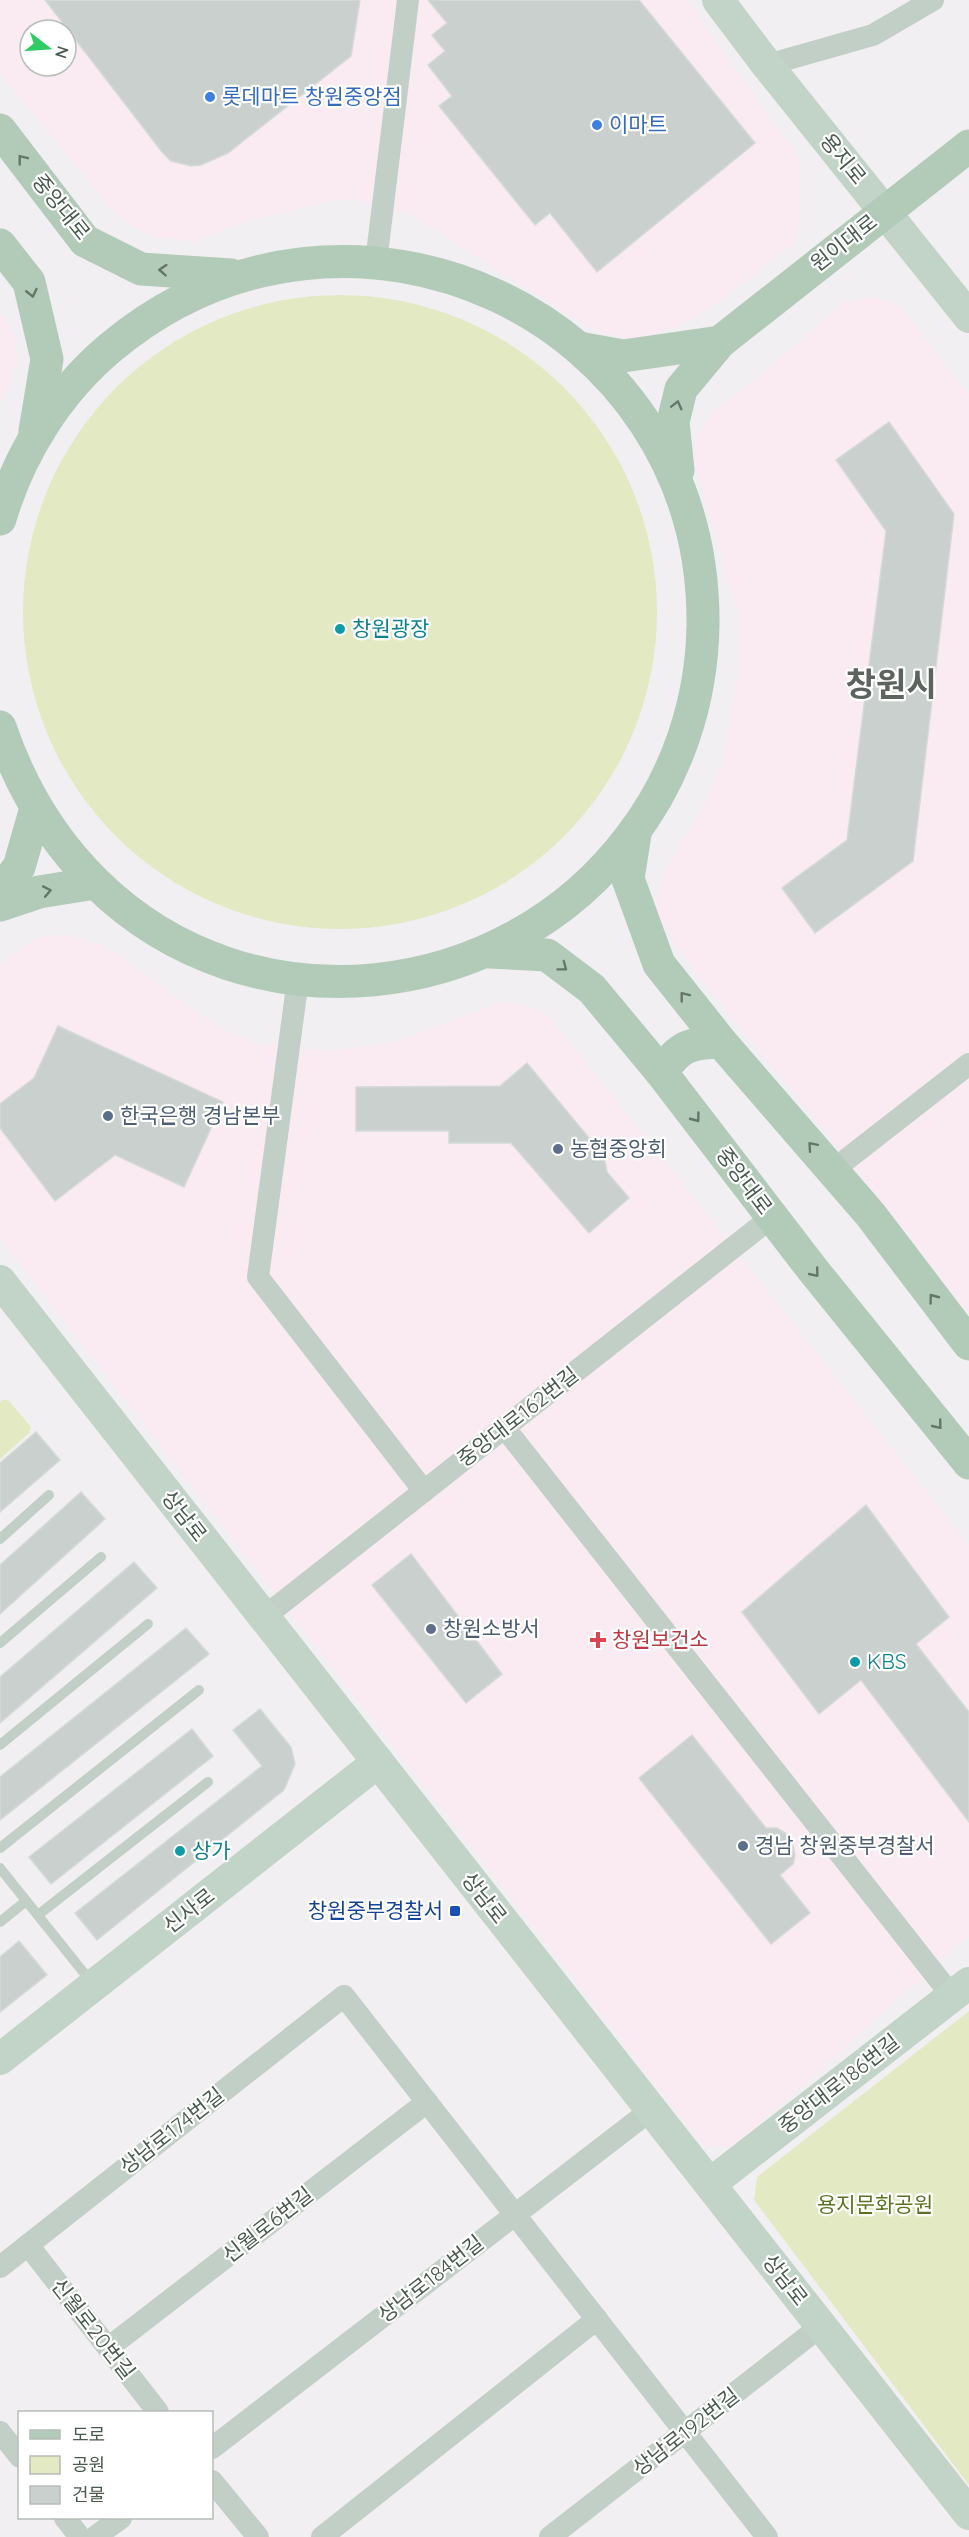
<svg xmlns="http://www.w3.org/2000/svg" width="969" height="2537" font-family="Quicksand,'Noto Sans KR',sans-serif">
<style>
.commercial{fill:#faebf2;fill-rule:evenodd}
.green{fill:#e3eac3}
.building{fill:#cad0cd;stroke:#d4dad7;stroke-width:1.5}
.lines{fill:none;stroke-linecap:round;stroke-linejoin:round}
.service{stroke:#c2cfc6;stroke-width:10}
.minor{stroke:#c2cfc6;stroke-width:22}
.secondary{stroke:#c2d4c8;stroke-width:32}
.primary{stroke:#b2cbb9;stroke-width:33}
.oneway{stroke:#637669}
.shop-dot{fill:#3f7fe0;stroke:#fff;stroke-width:2}
.culture-dot{fill:#0f9aa8;stroke:#fff;stroke-width:2}
.service-dot{fill:#5c6f8a;stroke:#fff;stroke-width:2}
.health-dot{fill:#e0444e;stroke:#fff;stroke-width:2}
.transit-dot{fill:#1a4fb4;stroke:#fff;stroke-width:2}
.labels{text-anchor:middle;stroke-width:4.5;stroke-linejoin:round;paint-order:stroke}
.shop-label{font-size:21px;fill:#366cbe;stroke:#fff;text-anchor:start}
.street-label{font-size:21px;fill:#495a4e;stroke:#fff}
.culture-label{font-size:21px;fill:#0d838f;stroke:#fff;text-anchor:start}
.service-label{font-size:21px;fill:#4e5e75;stroke:#fff;text-anchor:start}
.health-label{font-size:21px;fill:#be3a42;stroke:#fff;text-anchor:start}
.transit-label{font-size:21px;fill:#164399;stroke:#fff;text-anchor:end}
.park-label{font-size:21px;fill:#5c7322;stroke:#fff}
.town-label{font-size:33px;font-weight:bold;fill:#5d635f;stroke:#fff}
</style>
<rect width="100%" height="100%" fill="#f1eff1"/>
<g class="commercial">
<path d="M0,0H687L800,160V220L791,245L720,302L677,327L632,340L597,331L567,314L410,214L354,199L330,201L244,222L195,242L150,236L129,225L110,207L0,73ZM30,30H66V66H30Z"/>
<polygon points="878,297 903,309 969,396 969,1315 906,1233 688,962 658,918 657,894 665,871 711,794 726,751 740,661 740,619 692,455 698,433 715,409 757,378 844,302"/>
<polygon points="0,312 16,335 16,363 0,406"/>
<polygon points="65,934 105,946 220,1028 256,1043 332,1051 395,1042 499,1003 521,1003 548,1015 969,1544 969,1935 734,2147 702,2145 0,1238 0,965 36,938"/>
</g>
<g class="green">
<circle cx="340" cy="612" r="317"/>
<polygon points="2,1400 8,1400 31,1427 29,1433 0,1459 0,1402"/>
<polygon points="969,2011 969,2485 754,2200 757,2177"/>
</g>
<g class="building">
<polygon points="45,0 360,0 351,56 228,153 201,165 191,166 171,161 162,152"/>
<polygon points="428,0 639,0 755,143 597,272 550,213 535,225 439,106 452,96 428,65 445,51 432,35 447,23"/>
<polygon points="889,422 954,514 913,861 815,933 782,888 847,840 886,531 836,460"/>
<polygon points="58,1026 223,1102 184,1187 115,1155 55,1201 0,1128 0,1104 34,1078"/>
<polygon points="527,1063 604,1156 607,1172 629,1198 589,1233 511,1143 449,1143 449,1131 356,1131 356,1087 500,1086"/>
<polygon points="36,1432 60,1460 0,1512 0,1463"/>
<polygon points="81,1492 105,1519 0,1614 0,1565"/>
<polygon points="866,1505 949,1617 916,1644 969,1712 969,1822 861,1680 819,1714 742,1612"/>
<polygon points="411,1554 502,1674 466,1703 372,1585"/>
<polygon points="134,1562 157,1588 0,1723 0,1677"/>
<polygon points="186,1628 209,1654 0,1820 0,1777"/>
<polygon points="260,1709 291,1747 295,1764 284,1790 97,1940 75,1913 262,1766 233,1730"/>
<polygon points="192,1729 213,1756 51,1884 29,1857"/>
<polygon points="692,1735 766,1828 777,1828 791,1837 795,1855 793,1864 780,1875 810,1913 771,1944 639,1778"/>
<polygon points="19,1941 47,1975 0,2012 0,1957"/>
</g>
<g class="lines">
<g class="service">
<polyline points="0,1539 49,1495"/>
<polyline points="0,1643 101,1557"/>
<polyline points="0,1745 148,1624"/>
<polyline points="0,1848 199,1690"/>
<polyline points="0,1868 92,1983"/>
<polyline points="38,1915 208,1782"/>
<polyline points="0,1922 26,1901"/>
</g>
<g class="minor">
<polyline points="767,65 873,35 933,0"/>
<polyline points="376,262 408,0"/>
<polyline points="298,979 258,1277 424,1491"/>
<polyline points="833,1170 969,1064"/>
<polyline points="504,1427 952,1996"/>
<polyline points="264,1617 772,1217"/>
<polyline points="28,2245 158,2412"/>
<polyline points="0,2267 344,1996 767,2537"/>
<polyline points="108,2348 427,2102"/>
<polyline points="0,2432 20,2457"/>
<polyline points="212,2448 651,2110"/>
<polyline points="212,2481 258,2537"/>
<polyline points="65,2518 80,2537"/>
<polyline points="95,2537 121,2518"/>
<polyline points="322,2537 597,2319"/>
<polyline points="550,2537 821,2326"/>
</g>
<g class="secondary">
<polyline points="718,0 767,65 969,317"/>
<polyline points="0,1281 969,2514"/>
<polyline points="0,2059 378,1762"/>
<polyline points="710,2184 969,1983"/>
</g>
<g class="primary">
<polyline points="0,130 85,241 141,269 231,275"/>
<polyline points="0,245 29,282 47,359 35,431"/>
<polyline points="579,348 623,356 720,342"/>
<polyline points="678,470 673,422 681,389 720,342 969,146"/>
<path d="M0,519C19,453 58,392 110,348C347,149 706,315 703,625C702,701 677,776 631,836C504,1006 250,1034 96,883C51,839 20,786 0,727"/>
<polyline points="635,834 628,879 659,964 721,1042 870,1214 969,1344"/>
<polyline points="0,891 19,867 36,808"/>
<polyline points="0,905 39,892 95,883"/>
<polyline points="489,952 547,955 592,989 661,1072 813,1270 969,1463"/>
<path d="M661,1072C681,1046 688,1043 721,1042"/>
</g>
</g>
<defs><path id="oneway-chevron" d="M-2-3.5L2.5 0L-2 3.5" fill="none" stroke-width="1.6" stroke-linecap="round" stroke-linejoin="round" transform="scale(1.5)"/></defs>
<g class="oneway">
<use href="#oneway-chevron" transform="translate(22 159) rotate(-128)"/>
<use href="#oneway-chevron" transform="translate(163 270) rotate(-176)"/>
<use href="#oneway-chevron" transform="translate(32 293) rotate(77)"/>
<use href="#oneway-chevron" transform="translate(677 405) rotate(-76)"/>
<use href="#oneway-chevron" transform="translate(47 891) rotate(-11)"/>
<use href="#oneway-chevron" transform="translate(563 967) rotate(37)"/>
<use href="#oneway-chevron" transform="translate(684 996) rotate(-128)"/>
<use href="#oneway-chevron" transform="translate(696 1118) rotate(53)"/>
<use href="#oneway-chevron" transform="translate(812 1146) rotate(-131)"/>
<use href="#oneway-chevron" transform="translate(815 1273) rotate(51)"/>
<use href="#oneway-chevron" transform="translate(933 1298) rotate(-127)"/>
<use href="#oneway-chevron" transform="translate(938 1425) rotate(51)"/>
</g>
<g class="shop-dot">
<circle cx="210" cy="97" r="6"/>
<circle cx="597" cy="125" r="6"/>
</g>
<g class="culture-dot">
<circle cx="340" cy="629" r="6"/>
<circle cx="855" cy="1662" r="6"/>
<circle cx="180" cy="1851" r="6"/>
</g>
<g class="service-dot">
<circle cx="108" cy="1116" r="6"/>
<circle cx="558" cy="1149" r="6"/>
<circle cx="431" cy="1629" r="6"/>
<circle cx="743" cy="1846" r="6"/>
</g>
<path class="health-dot" d="M595 1631h6v6h6v6h-6v6h-6v-6h-6v-6h6z"/>
<rect class="transit-dot" x="449" y="1905" width="12" height="12" rx="3"/>
<g class="labels">
<g class="shop-label">
<text x="222" y="104">롯데마트 창원중앙점</text>
<text x="609" y="132">이마트</text>
</g>
<g class="street-label">
<text transform="translate(843 159) rotate(51)" y="7">용지로</text>
<text transform="translate(61 207) rotate(51)" y="7">중앙대로</text>
<text transform="translate(844 243) rotate(-38)" y="7">원이대로</text>
<text transform="translate(744 1181) rotate(53)" y="7">중앙대로</text>
<text transform="translate(518 1417) rotate(-38)" y="7">중앙대로162번길</text>
<text transform="translate(184 1516) rotate(52)" y="7">상남로</text>
<text transform="translate(484 1898) rotate(52)" y="7">상남로</text>
<text transform="translate(189 1911) rotate(-38)" y="7">신사로</text>
<text transform="translate(839 2084) rotate(-38)" y="7">중앙대로186번길</text>
<text transform="translate(172 2131) rotate(-38)" y="7">상남로174번길</text>
<text transform="translate(268 2225) rotate(-38)" y="7">신월로6번길</text>
<text transform="translate(431 2279) rotate(-38)" y="7">상남로184번길</text>
<text transform="translate(785 2280) rotate(52)" y="7">상남로</text>
<text transform="translate(93 2329) rotate(52)" y="7">신월로20번길</text>
<text transform="translate(686 2432) rotate(-38)" y="7">상남로192번길</text>
</g>
<g class="culture-label">
<text x="352" y="636">창원광장</text>
<text x="867" y="1669">KBS</text>
<text x="192" y="1858">상가</text>
</g>
<g class="service-label">
<text x="120" y="1123">한국은행 경남본부</text>
<text x="570" y="1156">농협중앙회</text>
<text x="443" y="1636">창원소방서</text>
<text x="755" y="1853">경남 창원중부경찰서</text>
</g>
<g class="health-label">
<text x="612" y="1647">창원보건소</text>
</g>
<g class="transit-label">
<text x="443" y="1918">창원중부경찰서</text>
</g>
<g class="park-label">
<text x="875" y="2212">용지문화공원</text>
</g>
<g class="town-label">
<text x="891" y="696">창원시</text>
</g>
</g>
<rect x="18" y="2411" width="195" height="108" fill="#ffffff" stroke="#b6bdb8" stroke-width="1.5"/>
<rect x="30" y="2430" width="30" height="9" fill="#b2cbb9" stroke="#b6bdb8" stroke-width="1.5"/>
<text x="72" y="2441" font-size="18" fill="#495a4e">도로</text>
<rect x="30" y="2456" width="30" height="18" fill="#e3eac3" stroke="#b6bdb8" stroke-width="1.5"/>
<text x="72" y="2471" font-size="18" fill="#495a4e">공원</text>
<rect x="30" y="2486" width="30" height="18" fill="#cad0cd" stroke="#b6bdb8" stroke-width="1.5"/>
<text x="72" y="2501" font-size="18" fill="#495a4e">건물</text>
<g transform="translate(48 48) rotate(107)"><circle r="28" fill="#ffffff" stroke="#b6bdb8" stroke-width="1.5"/>
<path d="M0-4.5L10 22L0 15L-10 22Z" fill="#2fcc66"/>
<text y="-9" font-size="16" font-weight="bold" text-anchor="middle" fill="#495a4e">N</text>
</g>
</svg>
